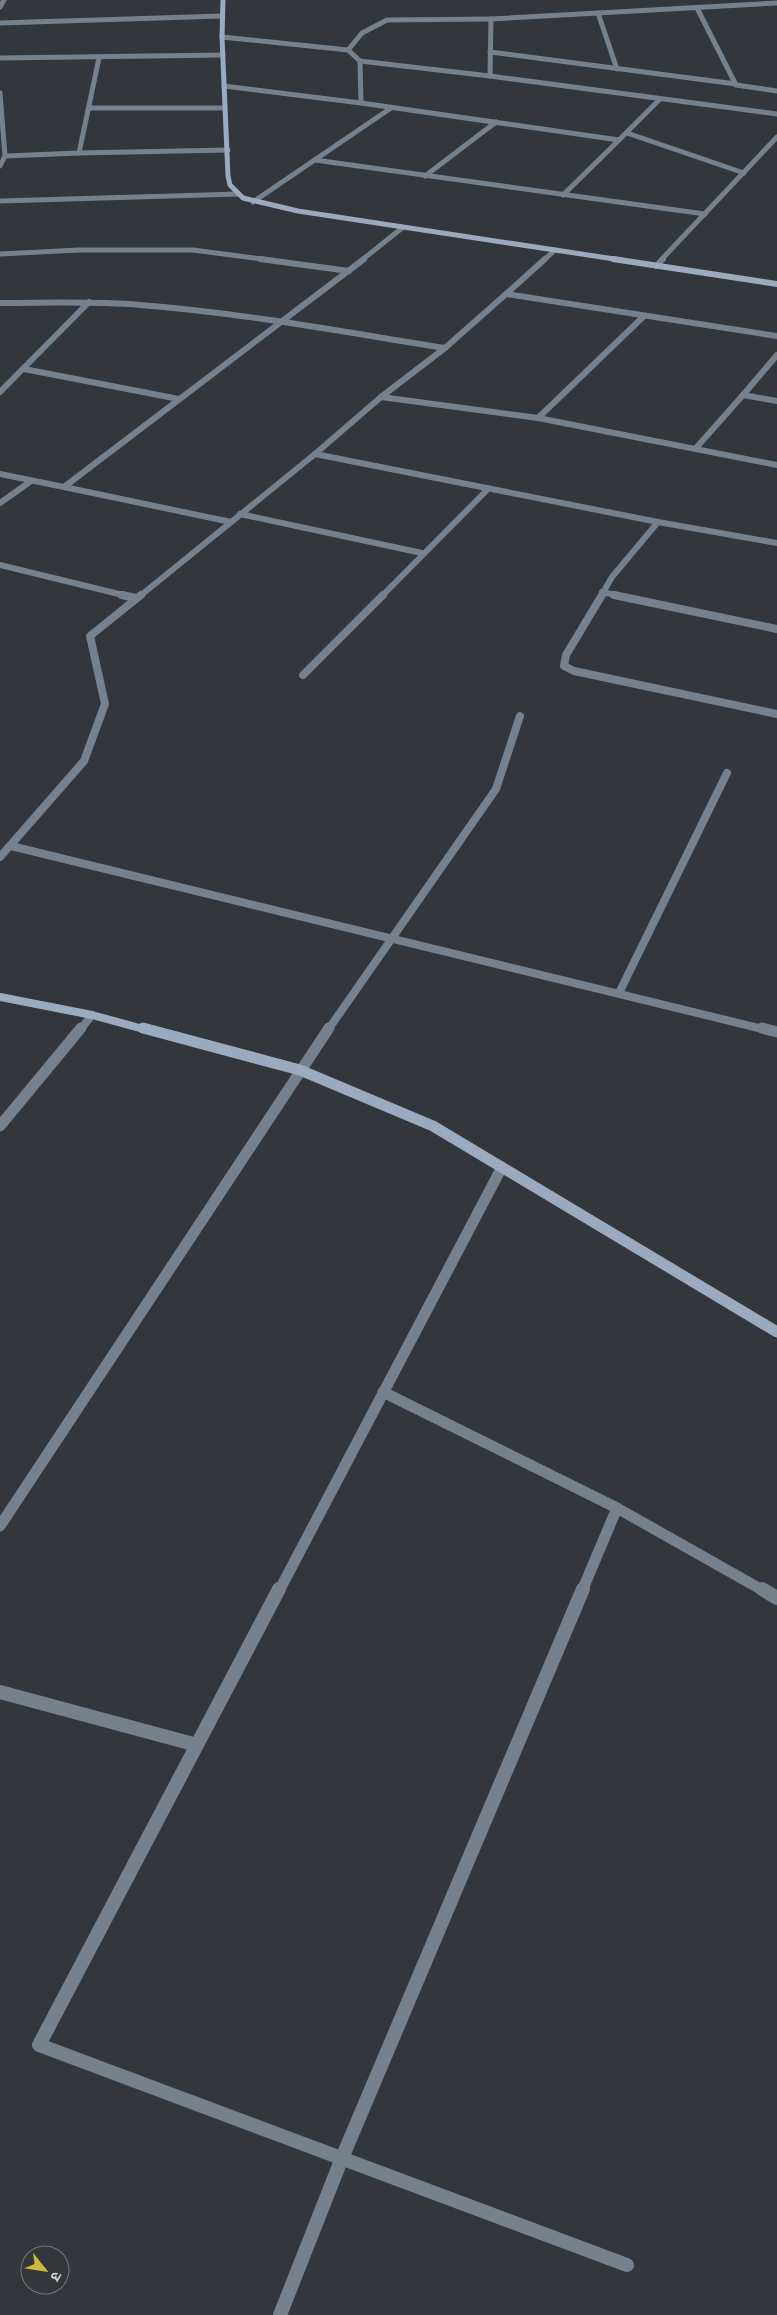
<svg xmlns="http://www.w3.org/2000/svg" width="777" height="2315" font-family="Raleway,'Noto Sans Devanagari',sans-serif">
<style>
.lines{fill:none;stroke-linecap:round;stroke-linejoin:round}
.street-far4{stroke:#76818e;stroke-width:5}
.street-far3{stroke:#76818e;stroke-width:6}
.street-far2{stroke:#76818e;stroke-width:8}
.street-far1{stroke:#76818e;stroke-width:11}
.street{stroke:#76818e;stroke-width:14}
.secondary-far3{stroke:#9aabbf;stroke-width:5}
.secondary-far2{stroke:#9aabbf;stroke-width:6}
.secondary-far1{stroke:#9aabbf;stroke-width:8}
.secondary{stroke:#9aabbf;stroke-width:11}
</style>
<rect width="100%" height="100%" fill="#33373b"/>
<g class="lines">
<g class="street-far4">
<polyline points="777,3 491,19 490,76 777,114"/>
<polyline points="0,7 4,0"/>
<polyline points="697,8 736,85 777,91"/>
<polyline points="598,13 617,69"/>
<polyline points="0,23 222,16"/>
<polyline points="222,37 348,50"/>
<polyline points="490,52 736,84"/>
<polyline points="0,58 223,55"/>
<polyline points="99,58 79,153 228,150"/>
<polyline points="490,76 360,61 348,50 362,33 387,20 491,19"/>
<polyline points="224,86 361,103 360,61"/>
<polyline points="0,93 5,156"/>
<polyline points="361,103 619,140 660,99"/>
<polyline points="89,108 225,108"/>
<polyline points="627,133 744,173"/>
<polyline points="315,160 705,214"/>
<polyline points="0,166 5,156 79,153"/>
<polyline points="425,176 496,122"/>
<polyline points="563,195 619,140"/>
<polyline points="0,201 239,194"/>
<polyline points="253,202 391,108"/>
<polyline points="0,254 79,250 193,250 269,260"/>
<polyline points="362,260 402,228"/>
<polyline points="544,260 555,250"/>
<polyline points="661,260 777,137"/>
</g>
<g class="street-far3">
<polyline points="260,259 349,271"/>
<polyline points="545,259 506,294 777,336"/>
<polyline points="656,266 663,259"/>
<path d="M0,303C47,303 94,301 140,305C243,313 344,332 445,348"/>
<polyline points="777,355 743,395 777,401"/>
<polyline points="24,369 179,399"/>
<polyline points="0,392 89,302"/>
<polyline points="381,397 445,348 506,294"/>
<polyline points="538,418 644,316"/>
<polyline points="696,448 743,395"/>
<polyline points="315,454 658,522 777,543"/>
<polyline points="0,474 64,487"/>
<polyline points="0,503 31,481"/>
<polyline points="240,514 422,553"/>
<polyline points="231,522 64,487 364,259"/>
<polyline points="0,565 127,596"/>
<polyline points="602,592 620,596"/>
<polyline points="140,596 315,454 381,397 538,418 777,465"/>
<polyline points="382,596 488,489"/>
<polyline points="601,596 612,577 658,522"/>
</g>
<g class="street-far2">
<polyline points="122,595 136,598"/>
<polyline points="602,595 566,655 564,666 574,671 777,714"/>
<polyline points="614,595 777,629"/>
<polyline points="303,675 383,595"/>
<polyline points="11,846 767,1030"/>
<polyline points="0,857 84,761 105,704 90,636 141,595"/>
<polyline points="619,993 727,773"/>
<polyline points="80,1030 92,1015"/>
<polyline points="328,1030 496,789 520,716"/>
</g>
<g class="street-far1">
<polyline points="762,1028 777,1032"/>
<polyline points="0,1126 81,1028"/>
<polyline points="383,1392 617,1508 764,1591"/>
<polyline points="0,1526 329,1028"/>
<polyline points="279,1591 502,1167"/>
<polyline points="582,1591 617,1508"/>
</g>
<g class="street">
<polyline points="279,1589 39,2045 627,2265"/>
<polyline points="762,1589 777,1598"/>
<polyline points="0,1692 197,1745"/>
<polyline points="280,2315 342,2158 583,1589"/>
</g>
<polyline class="secondary-far3" points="223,0 222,37 228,176 230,185 243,198 298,211 621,260"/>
<polyline class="secondary-far2" points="613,259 777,284"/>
<polyline class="secondary-far1" points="0,997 92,1015 147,1030"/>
<polyline class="secondary" points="143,1028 300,1070 433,1126 777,1332"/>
</g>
<g transform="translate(45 2270) rotate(120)"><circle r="24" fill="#33373b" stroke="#727579"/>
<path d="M0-4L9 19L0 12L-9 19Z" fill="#c9ba3a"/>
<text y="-8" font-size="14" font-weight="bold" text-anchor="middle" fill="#d1d3d6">उ</text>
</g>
</svg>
